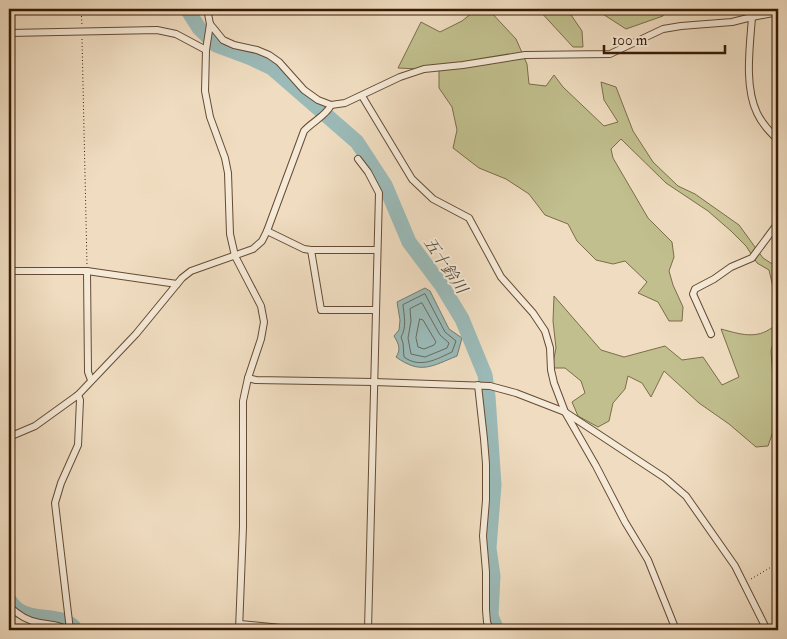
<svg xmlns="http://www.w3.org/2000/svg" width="787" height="639" font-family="'IM FELL Double Pica','Noto Serif JP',serif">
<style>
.green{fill:#c1bf8e;stroke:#7c6c49}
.water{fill:#9bbbb9;stroke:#737b71}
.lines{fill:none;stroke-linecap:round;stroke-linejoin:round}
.shore{stroke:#696a5e;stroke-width:1}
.river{stroke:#9bbbb9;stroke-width:15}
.minor-casing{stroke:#654b33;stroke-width:8}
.path{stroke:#371a04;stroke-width:1;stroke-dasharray:1 2.5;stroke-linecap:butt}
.minor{stroke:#f5e9d7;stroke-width:6}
.labels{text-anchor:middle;stroke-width:4;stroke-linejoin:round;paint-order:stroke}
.water-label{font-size:16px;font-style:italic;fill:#554a3a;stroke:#f5e9d7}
</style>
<rect width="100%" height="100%" fill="#f0ddc1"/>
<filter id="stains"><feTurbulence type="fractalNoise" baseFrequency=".004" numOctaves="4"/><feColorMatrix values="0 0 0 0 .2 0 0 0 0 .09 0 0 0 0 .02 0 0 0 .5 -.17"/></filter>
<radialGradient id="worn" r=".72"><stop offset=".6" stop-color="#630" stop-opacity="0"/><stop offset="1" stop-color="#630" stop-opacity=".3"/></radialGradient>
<g class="green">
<path d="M477,9H488L516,39L527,64L529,84L546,86L554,75L563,87L604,126L618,122L604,100L601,82L616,87L633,131L653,162L678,186L695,194L739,225L763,258L777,267L778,324L771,351L776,423L768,446L756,447L729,424L699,403L664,371L651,397L642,383L628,376L625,389L613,403L609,421L598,427L578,416L572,402L585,393L581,381L565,368H552L556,348L553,321L554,296L601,350L624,357L665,346L682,360L703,357L722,385L739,377L721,329C740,334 756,340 773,327L776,300L769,270L757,263L746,246L731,231L708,211L666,183L621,139L611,149L613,158L648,218L672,242L674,257L669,271L673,285L683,307L682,321H669L658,302L638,293L647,282L625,261L613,264L596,260L577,241L568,224L545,215L529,194L506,179L479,168L453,148L457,130L452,107L439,88V67L419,69L398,68L421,22L440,32L462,21Z"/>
<polygon points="538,9 567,9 582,31 583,47 573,47"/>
<polygon points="595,9 664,9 663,16 626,29"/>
</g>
<path class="water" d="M425,288L430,291L449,329L462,338L457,356C432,366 421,375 396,357C401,350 399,344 394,336L399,330L400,320L397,302Z"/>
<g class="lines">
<g class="shore">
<path d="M425,294L445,332L456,341L452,352C437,359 420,369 404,357L403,343L401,337C407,327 404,316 403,305Z"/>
<polygon points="422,303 440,335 449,343 447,348 425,357 411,354 408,338 411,321 410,309"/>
<polygon points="420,319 423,320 436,342 434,345 424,349 418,347 416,338"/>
</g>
<g class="river">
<polyline points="187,9 199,28 216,45 251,58 272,68 357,142 385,185 409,242 442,286 462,319 485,375 488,396 494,485 489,548 493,576 491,616 497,630"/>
<path d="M9,600C12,604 16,609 20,611C36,621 66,613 76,630"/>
</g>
<defs>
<g id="minor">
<polyline points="207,9 210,24 206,50 205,91 210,117 225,158 228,173 230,234 235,256 261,306 264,322 261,339 248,378 243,401 243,527 239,630"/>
<path d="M750,9L752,17C750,46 744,86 757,113C762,124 770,132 778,140"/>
<polyline points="210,24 223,40 234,45 257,50 269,55 279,62 304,90 318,100 331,105 345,103 400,77 424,69 463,65 525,55 610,54 663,29 681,26 732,22 752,17 778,12"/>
<polyline points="9,33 157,30 176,34 206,50"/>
<polyline points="362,96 412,179 433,199 469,218 501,277 533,313 545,331 550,348 551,370 554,383 565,412 596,466 625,522 648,560 676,630"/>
<polyline points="358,159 368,172 379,193 368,630"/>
<polyline points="267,231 304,249 311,250"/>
<polyline points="9,271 87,271 177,284"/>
<polyline points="87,271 88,372 91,380"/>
<polyline points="375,310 321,310 311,250 377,250"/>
<polyline points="711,334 693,294 695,289 714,279 731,267 752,258 778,223"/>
<polyline points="248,378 256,380 374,382 490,386 516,393 565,412 665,478 686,496 735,566 767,630"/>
<polyline points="478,385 484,439 486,464 486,500 483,536 486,572 486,610 487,622 490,630"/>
<path d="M9,437L35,426L78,395L136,334L182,278L191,271L253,249L262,241L267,231L304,131C312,122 327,115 331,105"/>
<path d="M9,606C18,615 27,621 40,623C50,625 59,624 67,630"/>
<polyline points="240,624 301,630"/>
<polyline points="70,630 55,503 61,483 78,445 80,400 78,395"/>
</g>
</defs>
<use href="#minor" class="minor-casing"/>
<g class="path">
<polyline points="81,9 82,25"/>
<polyline points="82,39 87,265"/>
<polyline points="751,579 778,563"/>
</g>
<use href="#minor" class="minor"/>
</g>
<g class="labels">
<g class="water-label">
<text transform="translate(446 265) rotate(56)" y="6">五十鈴川</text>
</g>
</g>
<rect width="787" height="639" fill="none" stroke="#f0ddc1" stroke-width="30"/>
<rect x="10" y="10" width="767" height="619" fill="none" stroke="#371a04" stroke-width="2.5"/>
<rect x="15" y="15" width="757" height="609" fill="none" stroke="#371a04"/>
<path d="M604 45v8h121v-8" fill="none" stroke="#371a04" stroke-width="2.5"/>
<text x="612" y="45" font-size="15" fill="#371a04" stroke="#f5e9d7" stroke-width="4" paint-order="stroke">100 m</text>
<rect width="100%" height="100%" filter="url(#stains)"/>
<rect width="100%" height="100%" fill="url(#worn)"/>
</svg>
